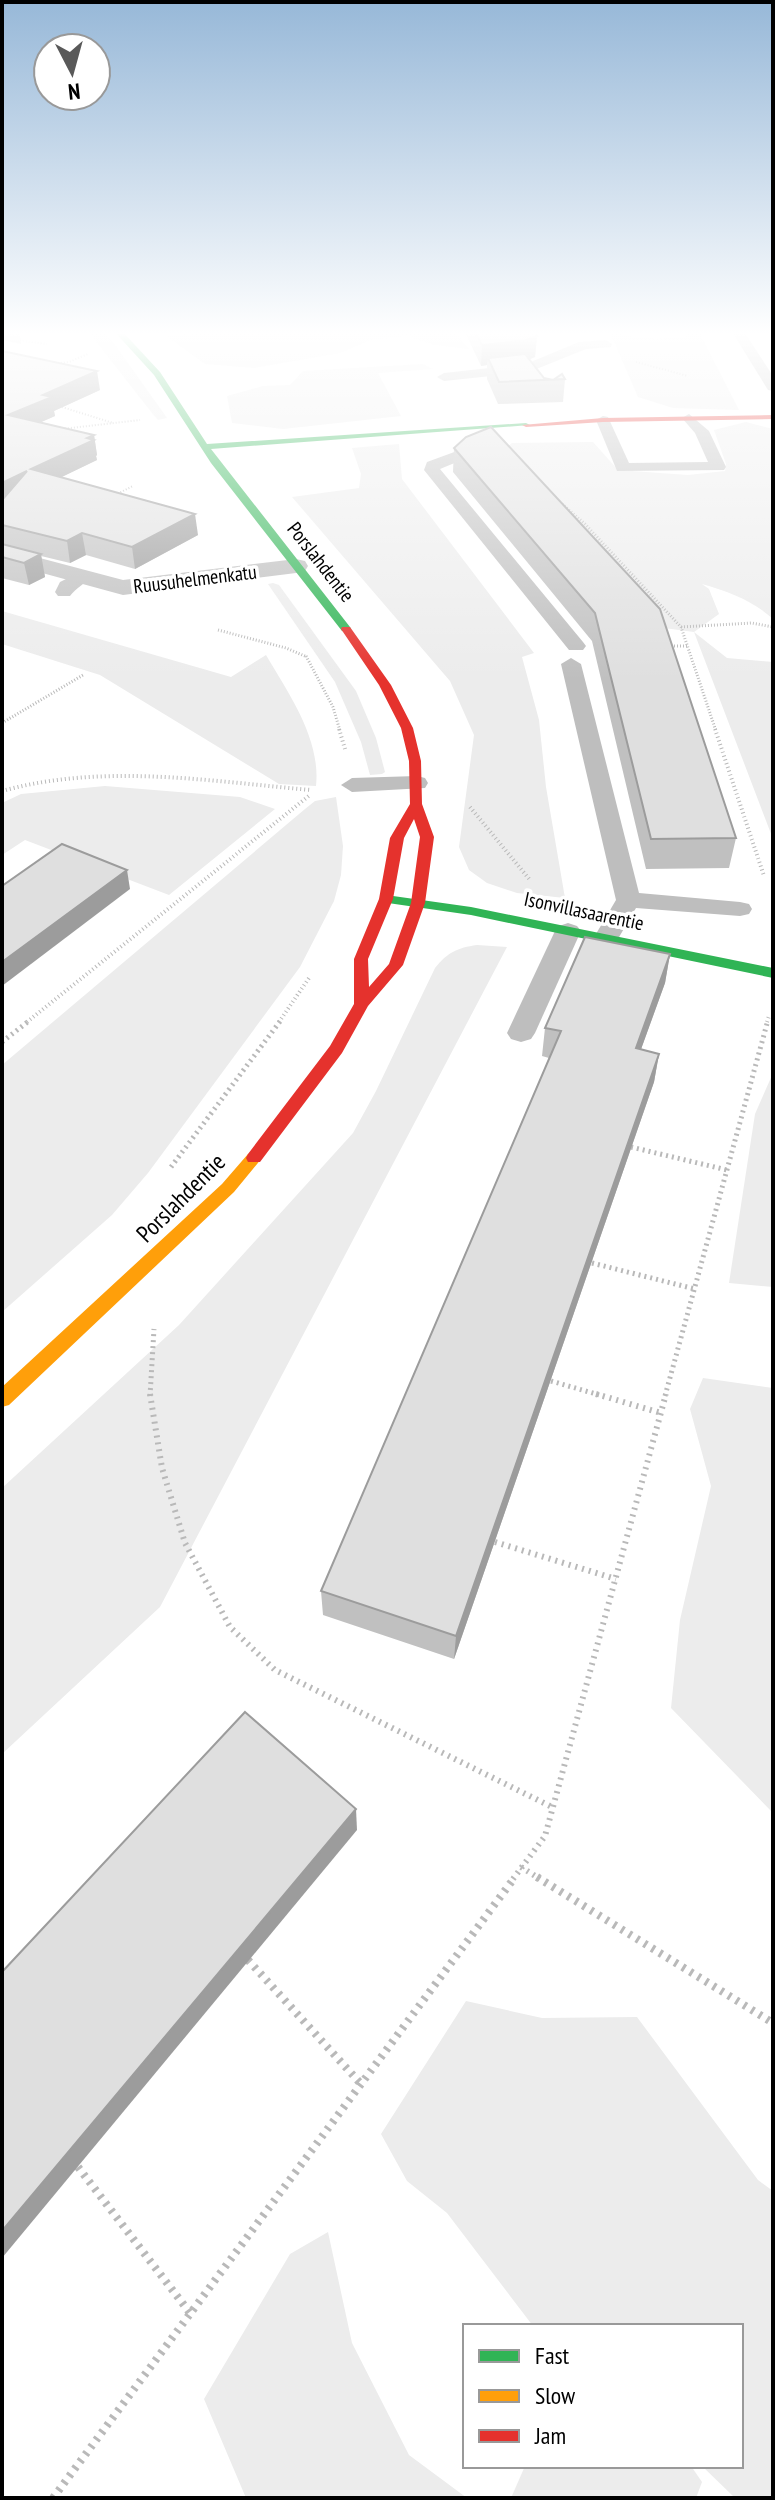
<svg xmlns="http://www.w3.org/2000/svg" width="775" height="2500" font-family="'PT Sans Narrow',sans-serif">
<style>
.green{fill:#ececec}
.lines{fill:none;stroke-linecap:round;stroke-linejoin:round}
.path-far5{stroke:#b9b9b9;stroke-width:2;stroke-dasharray:1 2;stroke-linecap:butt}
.path-far4{stroke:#b9b9b9;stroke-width:3;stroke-dasharray:1 2;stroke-linecap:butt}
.path-far3{stroke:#b9b9b9;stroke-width:4;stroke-dasharray:1 3;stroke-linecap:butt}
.path-far2{stroke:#b9b9b9;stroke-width:5;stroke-dasharray:2 4;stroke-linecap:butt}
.path-far1{stroke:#b9b9b9;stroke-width:6;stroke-dasharray:2 5;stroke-linecap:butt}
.path{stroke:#b9b9b9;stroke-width:8;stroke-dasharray:3 6;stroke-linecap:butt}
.lane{fill:#bebebe;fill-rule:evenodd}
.street{fill:#bebebe;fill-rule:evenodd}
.fast{fill:#30b455;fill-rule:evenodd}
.slow{fill:#ff9f0a;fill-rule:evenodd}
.jam{fill:#e5322d;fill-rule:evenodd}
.wall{fill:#c0c0c0}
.shaded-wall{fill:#9c9c9c}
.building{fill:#dfdfdf;stroke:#9c9c9c;stroke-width:2}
.labels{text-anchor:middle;stroke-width:7;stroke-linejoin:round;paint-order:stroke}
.far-street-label{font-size:20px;fill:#000;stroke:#fff}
.street-label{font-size:24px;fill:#000;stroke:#fff}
</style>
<rect width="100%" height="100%" fill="#fff"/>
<g class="green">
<polygon points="87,330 99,330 113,342 167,418 158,420 152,413"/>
<polygon points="194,330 454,330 469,349 434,345 408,336 371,340 340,353 254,368 205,364 166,336 196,334"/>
<polygon points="609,330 621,330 623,335 657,339 688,336 677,330 698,330 739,410 673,408 638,397"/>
<polygon points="423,364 433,369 378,373 401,416 283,429 232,423 227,396 263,386 290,385 303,371"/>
<path d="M746,422L773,429V619C752,600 729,592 702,584L709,589L719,614L694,632L727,658L773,662V839L694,632L664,628L498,455L512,443L593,442L618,470L688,475L725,471L726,464L714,430Z"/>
<polygon points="399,444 402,479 534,653 522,657 539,720 546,787 565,898 517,893 487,883 469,870 459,847 474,735 450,681 292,497 359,488 361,474 352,448"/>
<polygon points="273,583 279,585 356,691 376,738 385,772 382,774 370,775 361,742 335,682 268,584"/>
<path d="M2,611L231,677L266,655C289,694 321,739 316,786L279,784L100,675L2,644Z"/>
<polygon points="105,786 240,797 275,809 169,895 25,840 2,855 2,803 21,794"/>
<polygon points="336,797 343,846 341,875 334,901 300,967 148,1173 112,1215 2,1312 2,1065 305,809 315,801"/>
<path d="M477,945L507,947L160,1607L2,1754V1488L179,1325L353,1133L376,1091L435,968C448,952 457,948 477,945Z"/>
<polygon points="773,1073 773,1287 729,1283 755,1114"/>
<polygon points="703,1378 773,1388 773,1813 671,1708 680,1620 711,1486 690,1409"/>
<polygon points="466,2001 542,2018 637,2017 758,2180 773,2191 773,2498 735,2498 702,2466 741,2466 741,2326 533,2326 447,2213 407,2181 381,2134"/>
<polygon points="328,2232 352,2343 409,2455 467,2498 246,2498 204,2399 290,2254"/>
<polygon points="525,2466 691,2466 702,2482 696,2498 511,2498"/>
</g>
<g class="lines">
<g class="path-far5">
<polyline points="15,335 29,330"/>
<polyline points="2,338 47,344"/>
<polyline points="636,362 688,376"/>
<polyline points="52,364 69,362 88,354"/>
<polyline points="62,407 113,423"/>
<polyline points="62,429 140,420"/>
<polyline points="115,495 133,486"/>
<polyline points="559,501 564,506"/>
</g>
<g class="path-far4">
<polyline points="562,504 585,524 681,627 716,731"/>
<polyline points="681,627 752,623 773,627"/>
<polyline points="218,630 286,648 307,657"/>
<polyline points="668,646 687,646"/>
<polyline points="306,656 333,707 340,731"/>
<polyline points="2,723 83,675"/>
</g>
<g class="path-far3">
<polyline points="339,729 345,749"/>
<polyline points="715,729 764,876"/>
<path d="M2,791C103,763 208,781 311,790"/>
<polyline points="470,807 530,880"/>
<polyline points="27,1022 310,795"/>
<polyline points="279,1022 309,978"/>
<polyline points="767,1022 769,1016"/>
</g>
<g class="path-far2">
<polyline points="2,1042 30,1020"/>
<polyline points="631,1147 727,1170"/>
<polyline points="171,1167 281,1020"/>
<polyline points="592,1263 695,1289"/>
<polyline points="551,1381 603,1396"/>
<polyline points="150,1396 154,1329"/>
<polyline points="665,1396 768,1020"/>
</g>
<g class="path-far1">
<polyline points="150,1394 162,1468 185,1543 230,1627 275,1670 554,1808"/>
<polyline points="596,1394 661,1413"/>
<polyline points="495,1542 616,1579"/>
<polyline points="521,1867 540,1879"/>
<polyline points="513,1879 545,1836 666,1394"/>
</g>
<g class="path">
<polyline points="537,1877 773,2023"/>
<polyline points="248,1960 361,2084"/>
<polyline points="78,2167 190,2313"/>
<polyline points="53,2498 515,1877"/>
</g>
<g class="lane">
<polygon points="731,330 743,330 773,376 773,391 768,390"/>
<polygon points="606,340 612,344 611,347 586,349 529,372 444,381 437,377 444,373 526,364 579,342"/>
<polygon points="689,414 709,431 726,467 724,470 617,471 596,420 603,416 608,417 629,463 708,462 695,433 682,418"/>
<polygon points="492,435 499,439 486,450 440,469 583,642 586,646 583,650 569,650 424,470 427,462 468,447"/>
<path d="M80,572L89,577C84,585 76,588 70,596H58L55,592L60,582Z"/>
<polygon points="571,658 581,664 639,893 740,902 749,904 752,909 749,914 740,916 636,908 615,944 597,944 593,939 616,900 561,664"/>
<polygon points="417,776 425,778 428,783 425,788 352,792 341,785 352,778"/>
<polygon points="568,923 577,926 581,931 535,1033 531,1039 521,1042 511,1039 507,1033 555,931 559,926"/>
</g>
<polygon class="street" points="2,548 123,580 296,559 305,561 308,566 305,571 296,573 123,595 2,562"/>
<g class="fast">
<polygon points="113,330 121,330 160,372 207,444 526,423 530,425 211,449 350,627 351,629 346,632 342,631 211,463 154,375"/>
<polygon points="386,895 471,907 773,968 773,978 471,915 381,902 379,899"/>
</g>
<polygon class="slow" points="254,1152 262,1158 234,1192 9,1405 2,1407 2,1387 222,1184 248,1154"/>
<g class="jam">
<polygon points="773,415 773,419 603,422 526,427 522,425 603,418"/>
<path d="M342,627H350L391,685L413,728L421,761L422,804L434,837L425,903L403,965L368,1006L342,1053L260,1162H248L246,1158L248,1154L330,1046L354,1004V959L379,899L390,838L410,804L409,761L401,728L379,685L341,629ZM414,819L420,837L411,903L389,964L369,987L368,959L393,899L404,838Z"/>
</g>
</g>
<g class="wall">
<polygon points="2,330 19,330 21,344 2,340"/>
<polygon points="464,330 533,330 537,336 535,357 530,359 544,378 553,380 565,379 563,402 498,404 487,379 487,365 481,366"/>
<polygon points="2,351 100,390 54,411 55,416 41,422 94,435 97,455 96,456 97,460 61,477 198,535 135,569 86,555 70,563 41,556 45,577 29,585 2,578"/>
<polygon points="491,427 736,838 729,868 646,869 592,641 453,472 454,448"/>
<polygon points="670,954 665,983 641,1049 659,1054 654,1082 454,1659 323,1615 321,1591 549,1058 542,1056 545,1028"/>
</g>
<g class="shaded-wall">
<polygon points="537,336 535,357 525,361 488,358 487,365 481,366 482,345"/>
<polygon points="97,371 100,390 54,411 55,416 12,435 8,415 43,395"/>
<polygon points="94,435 97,455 96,456 97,460 35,490 31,469"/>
<polygon points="27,471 2,502 2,483"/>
<polygon points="195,514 198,535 135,569 132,547"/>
<polygon points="82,533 86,555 70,563 67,541"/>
<polygon points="41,554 45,577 29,585 24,563"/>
<polygon points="127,870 130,889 2,986 2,962"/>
<polygon points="670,954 665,983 631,1077 636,1048"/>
<polygon points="659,1054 654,1082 454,1659 456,1636"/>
<polygon points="356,1809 357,1830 2,2258 2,2231"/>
</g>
<g class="building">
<polygon points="474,330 533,330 537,336 527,340 482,345"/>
<polygon points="2,351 97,371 43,395 52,397 8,415 94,435 87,438 94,440 31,469 195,514 132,547 82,533 67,541 2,525 2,500 27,471 2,483"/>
<polygon points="525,354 544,378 553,380 562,374 565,379 499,382 488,358"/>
<polygon points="491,427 660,609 736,838 651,839 595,613 454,448 466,437"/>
<polygon points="2,544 41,554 24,563 2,557"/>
<polygon points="62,844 127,870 2,962 2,886"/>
<polygon points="585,937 670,954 636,1048 659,1054 456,1636 321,1591 561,1031 545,1028"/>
<polygon points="245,1712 356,1809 2,2231 2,1972"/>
</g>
<linearGradient id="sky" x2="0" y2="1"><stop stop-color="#97b8d8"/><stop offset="0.49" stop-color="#fff"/><stop offset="1" stop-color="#fff" stop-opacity="0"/></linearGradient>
<rect width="775" height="680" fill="url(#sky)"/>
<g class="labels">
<g class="far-street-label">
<text transform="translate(321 562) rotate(52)" y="7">Porslahdentie</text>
<text transform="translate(195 579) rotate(-7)" y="7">Ruusuhelmenkatu</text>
<text transform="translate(584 911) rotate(12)" y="7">Isonvillasaarentie</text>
</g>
<g class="street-label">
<text transform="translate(181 1198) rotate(-45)" y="8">Porslahdentie</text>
</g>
</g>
<rect width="775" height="2500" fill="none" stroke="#000000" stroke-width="8"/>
<rect x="463" y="2324" width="280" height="144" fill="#ffffff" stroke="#999999" stroke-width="2"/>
<rect x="479" y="2350" width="40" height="12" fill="#30b455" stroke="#999999" stroke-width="2"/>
<text x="535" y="2364" font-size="24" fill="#000000">Fast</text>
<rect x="479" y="2390" width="40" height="12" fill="#ff9f0a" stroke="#999999" stroke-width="2"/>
<text x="535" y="2404" font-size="24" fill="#000000">Slow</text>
<rect x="479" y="2430" width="40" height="12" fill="#e5322d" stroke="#999999" stroke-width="2"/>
<text x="535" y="2444" font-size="24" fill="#000000">Jam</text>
<g transform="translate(72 72) rotate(174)"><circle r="38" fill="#ffffff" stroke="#999999" stroke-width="2"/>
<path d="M0-6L14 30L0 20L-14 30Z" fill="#595959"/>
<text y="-12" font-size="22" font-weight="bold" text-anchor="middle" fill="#000000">N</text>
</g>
</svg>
